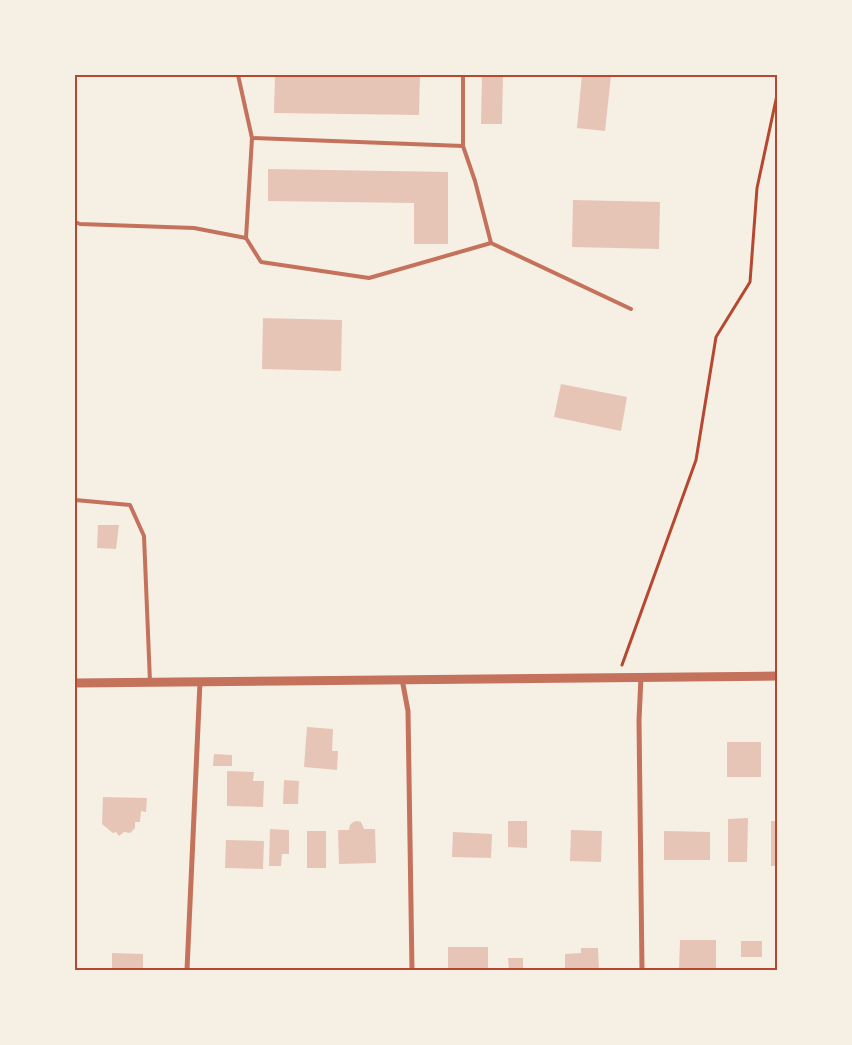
<svg xmlns="http://www.w3.org/2000/svg" width="852" height="1045" font-family="'Fira Sans Condensed',sans-serif">
<style>
.building{fill:#e6c5b7}
.lines{fill:none;stroke-linecap:round;stroke-linejoin:round}
.path{stroke:#b5482f;stroke-width:3}
.service{stroke:#c5725c;stroke-width:4}
.minor{stroke:#c5725c;stroke-width:5}
.tertiary{stroke:#c5725c;stroke-width:9}
.neatline{fill:none;stroke:#b5482f;stroke-width:2}
</style>
<rect width="100%" height="100%" fill="#f6efe4"/>
<g class="building">
<polygon points="275,75 420,75 419,115 274,113"/>
<polygon points="482,75 503,75 502,124 481,124"/>
<polygon points="582,75 611,76 605,131 577,128"/>
<polygon points="268,169 448,172 448,244 414,244 414,203 268,201"/>
<polygon points="573,200 660,202 659,249 572,247"/>
<polygon points="263,318 342,320 341,371 262,369"/>
<polygon points="561,384 627,397 621,431 554,417"/>
<polygon points="98,525 119,525 116,549 97,548"/>
<polygon points="307,727 333,729 332,751 338,751 337,770 304,767"/>
<rect x="727" y="742" width="34" height="35"/>
<polygon points="214,754 232,755 232,766 213,766"/>
<polygon points="227,771 254,772 253,781 264,781 263,807 227,806"/>
<polygon points="284,780 299,781 298,804 283,804"/>
<polygon points="103,797 147,798 146,812 141,811 140,822 135,822 135,828 130,833 124,832 119,836 116,832 113,833 102,824"/>
<polygon points="748,818 747,862 728,862 728,819"/>
<polygon points="357,821 361,822 364,829 375,829 376,863 339,864 338,830 349,830 350,825 353,822"/>
<polygon points="508,821 527,821 527,848 508,847"/>
<rect x="771" y="821" width="6" height="45"/>
<polygon points="270,829 289,830 289,854 282,854 281,866 269,866"/>
<polygon points="571,830 602,831 601,862 570,861"/>
<rect x="307" y="831" width="19" height="37"/>
<polygon points="664,831 710,832 710,860 664,860"/>
<polygon points="453,832 492,834 491,858 452,857"/>
<polygon points="226,840 264,841 263,869 225,868"/>
<polygon points="680,940 716,940 716,970 679,970"/>
<rect x="741" y="941" width="21" height="16"/>
<rect x="448" y="947" width="40" height="23"/>
<polygon points="581,948 598,948 599,970 565,970 565,954 581,953"/>
<polygon points="112,953 143,954 143,970 112,970"/>
<polygon points="508,958 523,958 523,970 509,970"/>
</g>
<g class="lines">
<polyline class="path" points="622,665 696,460 716,337 750,282 757,188 777,95"/>
<g class="service">
<polyline points="238,75 252,138 463,146"/>
<polyline points="463,75 463,146 475,181 491,243"/>
<polyline points="75,222 80,224 194,228 246,238 261,262 369,278 491,243 631,309"/>
<polyline points="246,238 252,138"/>
<polyline points="75,500 130,505 144,536 150,682"/>
</g>
<g class="minor">
<polyline points="641,677 639,720 642,970"/>
<polyline points="402,679 408,711 412,970"/>
<polyline points="187,970 200,682"/>
</g>
<polyline class="tertiary" points="75,683 777,676"/>
</g>
<rect width="852" height="1045" fill="none" stroke="#f6efe4" stroke-width="152"/>
<rect x="76" y="76" width="700" height="893" class="neatline"/>
</svg>
